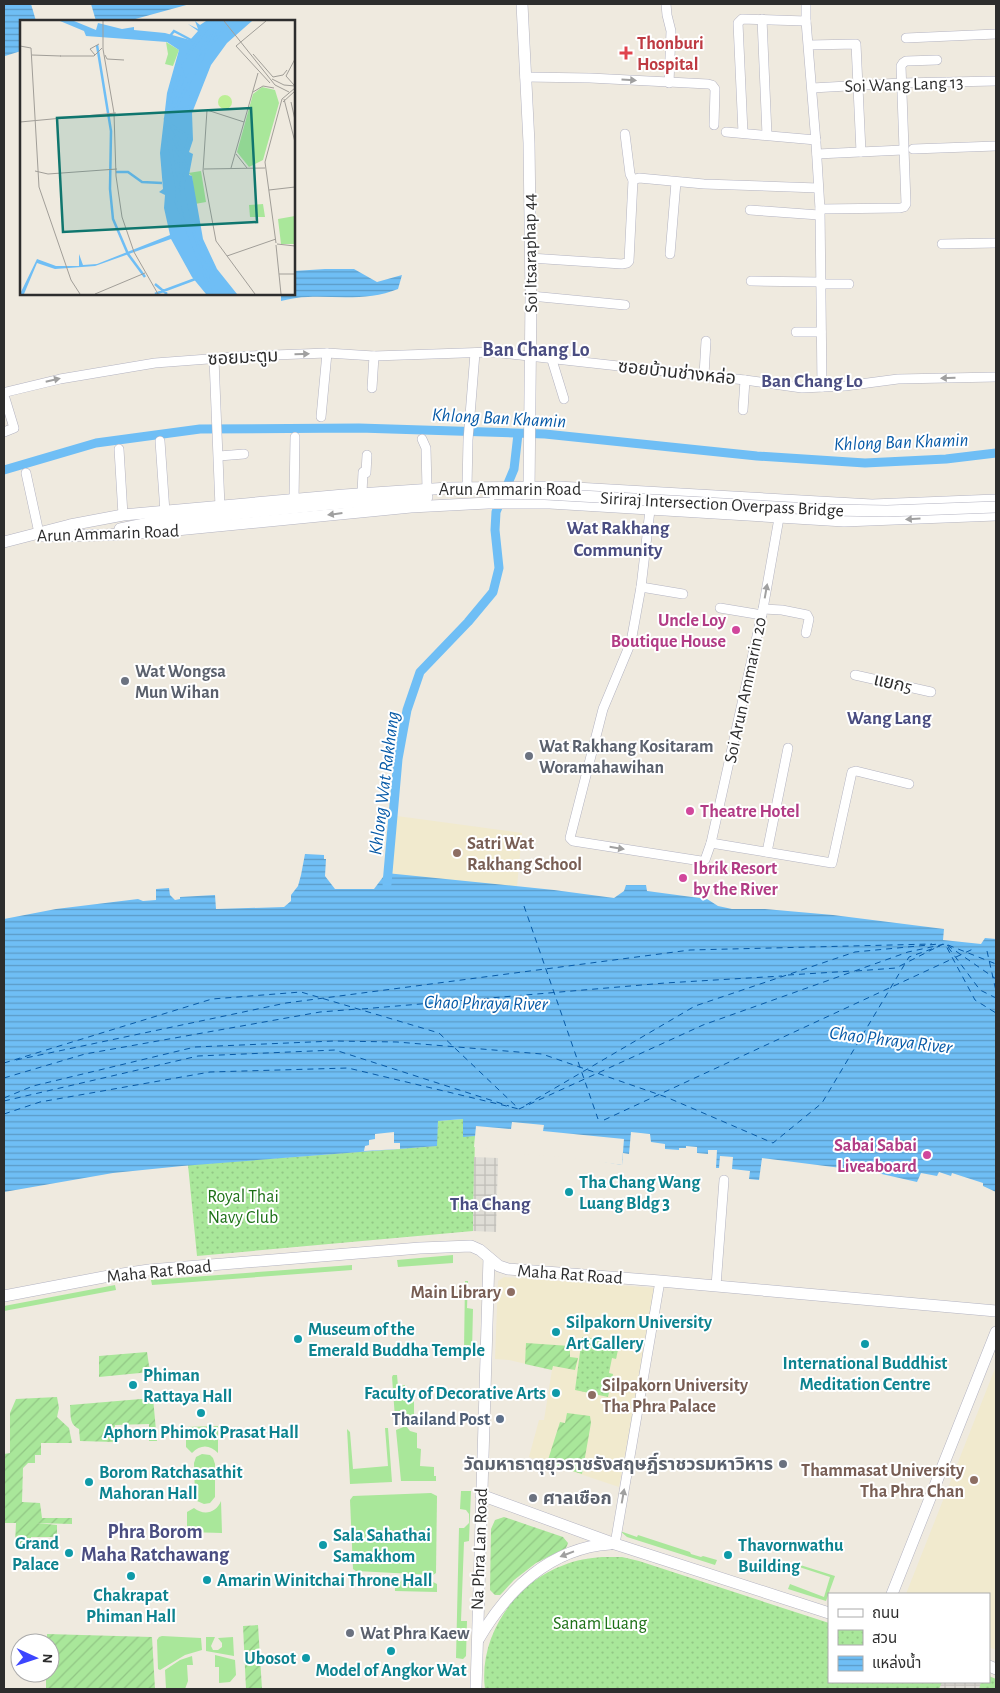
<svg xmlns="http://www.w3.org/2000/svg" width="1000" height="1693" font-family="'Alegreya Sans','Noto Sans Thai',sans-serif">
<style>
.education{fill:#f1eace}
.grass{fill:#a9e79a}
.park{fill:url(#park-dots)}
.garden{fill:url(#garden-furrows)}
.plaza{fill:url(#plaza-grid)}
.water{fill:url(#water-rules)}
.pier{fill:#efeadf}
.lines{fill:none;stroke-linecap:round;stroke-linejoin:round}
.canal{stroke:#6fbef5;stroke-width:9}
.ferry{stroke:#075aa7;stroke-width:1;stroke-dasharray:6 5;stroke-linecap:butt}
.street-casing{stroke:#b3b3c1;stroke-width:10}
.secondary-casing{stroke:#b3b3c1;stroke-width:12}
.street{stroke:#fff;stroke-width:9}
.secondary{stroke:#fff;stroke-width:11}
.secondary-bridge-casing{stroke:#b3b3c1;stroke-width:12;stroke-linecap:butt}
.secondary-bridge{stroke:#fff;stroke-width:11}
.oneway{fill:#a0a0a0}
.health-dot{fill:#e0444e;stroke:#fff;stroke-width:2}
.hotel-dot{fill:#d1479c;stroke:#fff;stroke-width:2}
.worship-dot{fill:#6b7280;stroke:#fff;stroke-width:2}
.education-dot{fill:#8d6e63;stroke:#fff;stroke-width:2}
.culture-dot{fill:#0f9aa8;stroke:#fff;stroke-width:2}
.service-dot{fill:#5c6f8a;stroke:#fff;stroke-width:2}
.labels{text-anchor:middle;stroke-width:4;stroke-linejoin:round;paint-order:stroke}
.health-label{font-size:18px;font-weight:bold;fill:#be3a42;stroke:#fff;text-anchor:start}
.street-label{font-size:18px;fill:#2d2d2d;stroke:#fff}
.hotel-label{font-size:18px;font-weight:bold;fill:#b23c85;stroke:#fff;text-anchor:end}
.worship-label{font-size:18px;font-weight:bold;fill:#5b616d;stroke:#fff;text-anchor:start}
.education-label{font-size:18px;font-weight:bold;fill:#785e54;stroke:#fff;text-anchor:start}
.culture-label{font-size:18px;font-weight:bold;fill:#0d838f;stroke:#fff;text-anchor:start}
.park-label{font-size:18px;fill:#1d7017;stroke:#fff}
.service-label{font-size:18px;font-weight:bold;fill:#4e5e75;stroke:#fff;text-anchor:end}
.neighbourhood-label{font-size:19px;font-weight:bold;fill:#4a4d81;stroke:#fff}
.water-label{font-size:19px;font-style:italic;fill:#075aa7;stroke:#fff}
.quarter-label{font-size:20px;font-weight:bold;fill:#4a4d81;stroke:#fff}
.inset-river{fill:none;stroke:#6fbef5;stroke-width:2.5}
.inset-road{fill:none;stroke:#a19e98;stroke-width:1}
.view{fill:#0f766e;fill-opacity:0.15;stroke:#0f766e;stroke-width:2.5}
.inset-edge{fill:none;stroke:#2d2d2d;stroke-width:2.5}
</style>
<defs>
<pattern id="park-dots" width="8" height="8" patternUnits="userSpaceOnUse" patternTransform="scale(1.25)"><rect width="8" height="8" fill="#a9e79a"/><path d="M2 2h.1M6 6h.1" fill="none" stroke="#92c685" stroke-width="1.8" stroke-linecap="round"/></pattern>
<pattern id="garden-furrows" width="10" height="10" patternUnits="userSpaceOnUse" patternTransform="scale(1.25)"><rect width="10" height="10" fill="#a9e79a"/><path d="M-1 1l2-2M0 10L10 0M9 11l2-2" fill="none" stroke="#92c685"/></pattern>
<pattern id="plaza-grid" width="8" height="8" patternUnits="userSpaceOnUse" patternTransform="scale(1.25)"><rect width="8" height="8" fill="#dfddd6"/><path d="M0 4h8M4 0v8" fill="none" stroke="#c0beb8"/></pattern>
<pattern id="water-rules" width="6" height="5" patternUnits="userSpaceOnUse" patternTransform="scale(1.25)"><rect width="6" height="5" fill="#6fbef5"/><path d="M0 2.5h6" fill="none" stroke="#5c9bc7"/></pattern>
</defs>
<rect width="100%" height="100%" fill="#efeadf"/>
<g class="education">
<polygon points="397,816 522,833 517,887 391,874"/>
<polygon points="504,1277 656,1288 619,1487 529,1457 539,1420 544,1420 552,1370 509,1360 495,1359 498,1281"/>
<polygon points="996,1366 996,1650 989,1647 989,1594 906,1594"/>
</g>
<g class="grass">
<polygon points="453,1255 453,1263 398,1267 397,1260"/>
<polygon points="352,1265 352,1270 152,1285 151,1280"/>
<polygon points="465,1281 468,1281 467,1308 473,1309 472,1351 464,1350"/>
<polygon points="115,1285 116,1290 4,1311 4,1306"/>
<polygon points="393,1375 397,1375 398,1386 405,1385 405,1391 414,1391 414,1414 408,1417 395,1418 392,1377"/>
<path d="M218,1426V1453C210,1445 201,1444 192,1453L186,1447V1427Z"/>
<polygon points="406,1426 410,1431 417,1433 417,1448 421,1449 420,1466 434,1467 434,1476 436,1476 436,1481 401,1481 396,1430"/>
<polygon points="385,1428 388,1428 392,1482 350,1484 347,1429 350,1432 353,1469 388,1466"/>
<polygon points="202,1454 210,1455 213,1458 215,1464 215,1497 210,1503 204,1504 197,1501 195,1496 194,1463 196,1457"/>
<polygon points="461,1491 471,1491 469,1541 464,1542 461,1621 467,1621 466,1656 463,1659 456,1658 459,1528 464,1528 469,1523 469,1514 466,1510 460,1509"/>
<polygon points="431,1493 437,1496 436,1573 433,1575 356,1571 353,1569 350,1500 353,1496"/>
<path d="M221,1501L222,1533L187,1532V1512L194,1508C204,1516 216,1513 221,1501Z"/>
<polygon points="620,1531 637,1537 638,1535 690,1552 691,1554 701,1557 703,1556 717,1560 715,1565 627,1537"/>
<polygon points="794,1563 835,1576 826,1601 788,1589 790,1584 824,1597 830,1577 793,1565"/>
<polygon points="395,1580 433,1582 437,1584 437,1592 395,1591"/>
<polygon points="162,1636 201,1638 202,1650 185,1655 160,1670 158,1669 157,1640 159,1637"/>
<polygon points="206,1637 215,1637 211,1646 213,1650 218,1650 222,1647 222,1643 218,1638 233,1637 234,1656 206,1651"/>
<polygon points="215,1655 235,1660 236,1675 230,1682 219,1683 219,1667 215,1667"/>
<polygon points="192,1656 193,1665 187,1665 188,1681 185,1689 166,1689 165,1670 180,1660"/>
</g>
<g class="park">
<polygon points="463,1119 475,1136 473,1231 197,1256 188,1165 436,1146 438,1121"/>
<polygon points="582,1337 620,1341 616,1359 612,1358 609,1373 613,1374 608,1397 575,1390"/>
<path d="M602,1557H622L639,1561L829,1623V1682H989V1676L996,1679V1689H485C478,1637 515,1582 564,1565C576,1560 589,1558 602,1557Z"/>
</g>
<g class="garden">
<polygon points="526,1343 570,1346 570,1357 578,1358 575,1370 553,1366 552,1370 525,1364"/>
<polygon points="147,1352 150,1372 99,1377 99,1356"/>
<polygon points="57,1397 59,1408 57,1417 69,1428 72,1443 41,1443 41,1455 35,1455 35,1463 28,1463 23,1468 22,1502 40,1503 42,1518 72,1518 72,1524 37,1523 57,1525 57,1537 31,1537 31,1545 15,1544 16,1523 4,1523 4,1454 10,1453 10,1413 16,1399"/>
<path d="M153,1398L157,1441H149V1424L115,1425L114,1442L80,1441L79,1429C69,1424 71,1416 70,1405Z"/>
<polygon points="567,1413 590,1416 591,1423 582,1474 547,1463 560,1422 565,1423"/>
<polygon points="504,1517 563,1537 568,1543 566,1548 536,1563 514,1580 503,1592 500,1595 495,1595 490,1590 491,1529 495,1520"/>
<polygon points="258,1625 262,1689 246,1689 243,1626"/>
<polygon points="47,1634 152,1637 155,1689 46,1689 46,1673 50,1673 50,1643 47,1643"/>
</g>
<g class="plaza">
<polygon points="474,1157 498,1158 496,1232 473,1231"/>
<polygon points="942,1682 981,1682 979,1689 939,1689"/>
</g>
<g class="water">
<polygon points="4,4 31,4 36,21 21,21 21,51 5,56"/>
<polygon points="91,4 190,4 128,21 96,21"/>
<path d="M325,269H354L377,282L402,275L398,289C369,301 338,296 308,297C299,297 290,299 281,301V294H294V271Z"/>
<polygon points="305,854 324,855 324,859 326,859 325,876 335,889 374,889 386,873 554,890 614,898 624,891 626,885 646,885 647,891 707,899 718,906 732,909 765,909 833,915 944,929 943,940 981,944 985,938 996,939 996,1192 983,1186 983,1183 952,1173 951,1176 939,1172 937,1176 921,1173 917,1182 873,1172 762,1158 759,1180 749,1179 750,1171 732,1169 733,1157 720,1156 719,1168 716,1168 717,1150 708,1150 708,1154 697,1153 697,1147 686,1146 686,1148 679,1148 679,1150 665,1149 665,1144 651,1142 650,1134 631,1132 629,1154 623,1153 622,1165 564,1155 475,1136 463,1137 463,1119 438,1121 437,1146 182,1166 113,1173 4,1192 4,919 56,909 138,899 143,901 156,900 156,889 169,888 170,895 175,900 180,899 180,897 215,895 216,909 284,907 291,901 291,895 298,886 301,875"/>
</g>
<g class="pier">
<polygon points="512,1122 544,1125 543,1131 624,1139 622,1165 564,1157 519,1154 474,1147 476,1126 511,1129"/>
<polygon points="394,1132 394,1143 400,1143 400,1149 364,1151 365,1146 369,1145 369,1140 375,1139 375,1134"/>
</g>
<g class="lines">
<g class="canal">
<polyline points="4,470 96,443 200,429 359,428 545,434 757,456 865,463 946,459 996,453"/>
<polyline points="387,884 398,759 407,710 420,672 468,622 493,592 499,568 495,530 496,512 514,469 518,434"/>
</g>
<g class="ferry">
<polyline points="524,906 598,1119"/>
<polyline points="947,945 996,979"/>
<polyline points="948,945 996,964"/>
<polyline points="948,947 980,990 996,998"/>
<polyline points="987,951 996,991"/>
<polyline points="956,957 973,949"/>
<polyline points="856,971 896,968 943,944"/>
<polyline points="788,975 852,971"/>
<polyline points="362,1009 665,983 782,976"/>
<polyline points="16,1060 286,1003 690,950 932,944"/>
<polyline points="4,1063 212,999 301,992 439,1033 519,1109 703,1025 908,952 945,944 975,1000 996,1013"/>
<polyline points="4,1078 85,1054 320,1012 358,1009"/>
<polyline points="4,1098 33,1086 195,1047 334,1041 397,1042 542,1054 666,1097 773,1143 822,1103 909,957 940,946"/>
<polyline points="4,1101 198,1056 335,1050 509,1106"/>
<polyline points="526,1105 695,1006 855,952 939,944"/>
<polyline points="4,1114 40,1102 210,1072 348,1068 519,1109"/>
<polyline points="604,1120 952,959"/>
</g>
<defs>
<g id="street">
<polyline points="666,4 667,15 671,31 669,83"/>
<polyline points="806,4 806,21 816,143 820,209 822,387"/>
<polyline points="762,19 767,135"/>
<polyline points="906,38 996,34"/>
<polyline points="809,45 856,44 861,152"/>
<polyline points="525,77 590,78 708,84 712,85 715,89 714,125"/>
<polyline points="812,88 901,83 996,81"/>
<polyline points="726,132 816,140"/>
<polyline points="743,133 738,23 742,19 806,21"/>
<polyline points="913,149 996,146"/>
<polyline points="817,154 903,150"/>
<polyline points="633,180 639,178 704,184 818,188"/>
<polyline points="820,209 900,208 904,207 906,204 901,66 903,63 906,61 937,60"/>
<polyline points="750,210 819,215"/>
<polyline points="942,244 996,243"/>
<polyline points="670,254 676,182"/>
<polyline points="530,258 622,264 627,263 629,261 633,180 630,174 625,134"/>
<polyline points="751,281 821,282"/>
<polyline points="821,284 849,284"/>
<polyline points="531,296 625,305"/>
<polyline points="796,332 821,332"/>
<polyline points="214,359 220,507"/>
<polyline points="552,360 564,399"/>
<polyline points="704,375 706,341"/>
<polyline points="372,388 374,356"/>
<polyline points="743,410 745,380"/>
<polyline points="321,417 327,353"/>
<polyline points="4,432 14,428 4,395 6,392 60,379 155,363 248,356 327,353 374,356 492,352 745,380 802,388 845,386 898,379 996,377"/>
<polyline points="422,439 426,448 427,489"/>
<polyline points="160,441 165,512"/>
<polyline points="119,449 123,515"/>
<polyline points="219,456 244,454"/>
<polyline points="26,473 39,533"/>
<polyline points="467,487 468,440 475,353"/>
<polyline points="362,493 363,472 366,473 367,455"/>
<polyline points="294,500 295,437"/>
<polyline points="650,510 641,587 631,642 603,709 570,838 573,841 701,861 705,860 711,843 763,609 779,518"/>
<polyline points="641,587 683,594"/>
<polyline points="720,608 762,615"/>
<polyline points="763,609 782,610 807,615 809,619 806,633"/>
<polyline points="855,675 931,692"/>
<polyline points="711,843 832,863 852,772 856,771 909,784"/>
<polyline points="767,852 788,748"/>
<polyline points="716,1286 724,1180"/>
<polyline points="615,1544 660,1281"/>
</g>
<g id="secondary">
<polyline points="522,4 529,143 531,296 529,492"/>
<polyline points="120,529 149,523 330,504 427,497"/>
<polyline points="44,536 106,535 166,531 411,507 488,503 550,503 844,521 996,515"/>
<polyline points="4,542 70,525 123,515 344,495 448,488 558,487 872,505 996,500"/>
<polyline points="4,1296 109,1276 149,1270 420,1248 471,1246 480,1250 499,1266 508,1269 660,1281 996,1311"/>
<polyline points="481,1495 615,1544 829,1613"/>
<polyline points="892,1594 996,1332"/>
<path d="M478,1640C507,1590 550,1548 610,1544"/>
<polyline points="989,1666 996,1669"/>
<polyline points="476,1689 489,1258"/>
</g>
</defs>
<use href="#street" class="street-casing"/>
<use href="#secondary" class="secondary-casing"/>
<use href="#street" class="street"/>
<use href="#secondary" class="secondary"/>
<defs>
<polyline id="secondary-bridge" points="494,494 545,494 830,510 887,511 996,507"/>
</defs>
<use href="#secondary-bridge" class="secondary-bridge-casing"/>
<use href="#secondary-bridge" class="secondary-bridge"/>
</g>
<defs><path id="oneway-solid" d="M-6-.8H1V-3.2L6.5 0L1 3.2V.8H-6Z" transform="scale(1.25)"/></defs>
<g class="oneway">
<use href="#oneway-solid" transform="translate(629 80) rotate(3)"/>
<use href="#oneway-solid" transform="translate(302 354) rotate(-2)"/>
<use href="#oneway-solid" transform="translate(948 378) rotate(179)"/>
<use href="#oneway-solid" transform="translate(53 380) rotate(-13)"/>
<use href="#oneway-solid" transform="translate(335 514) rotate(173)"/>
<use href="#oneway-solid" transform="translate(913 519) rotate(177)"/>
<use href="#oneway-solid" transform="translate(766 591) rotate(-80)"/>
<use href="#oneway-solid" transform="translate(617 848) rotate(9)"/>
<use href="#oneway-solid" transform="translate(623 1496) rotate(-80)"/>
<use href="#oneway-solid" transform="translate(567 1554) rotate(159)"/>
</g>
<path class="health-dot" d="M623.5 45.5h5v5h5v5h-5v5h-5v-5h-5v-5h5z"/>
<g class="hotel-dot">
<circle cx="736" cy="630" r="5"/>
<circle cx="690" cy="811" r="5"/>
<circle cx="683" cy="878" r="5"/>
<circle cx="927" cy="1155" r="5"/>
</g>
<g class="worship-dot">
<circle cx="125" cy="681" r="5"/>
<circle cx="529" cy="756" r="5"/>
<circle cx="783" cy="1464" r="5"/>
<circle cx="533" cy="1498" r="5"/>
<circle cx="350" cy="1633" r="5"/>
</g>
<g class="education-dot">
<circle cx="457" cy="853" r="5"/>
<circle cx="511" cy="1292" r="5"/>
<circle cx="592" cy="1395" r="5"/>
<circle cx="974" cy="1480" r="5"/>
</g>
<g class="culture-dot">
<circle cx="569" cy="1192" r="5"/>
<circle cx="556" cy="1332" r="5"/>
<circle cx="298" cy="1339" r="5"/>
<circle cx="865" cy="1344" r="5"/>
<circle cx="133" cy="1385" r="5"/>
<circle cx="556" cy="1393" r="5"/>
<circle cx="201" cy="1413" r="5"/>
<circle cx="89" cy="1482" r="5"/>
<circle cx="323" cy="1545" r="5"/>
<circle cx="69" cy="1553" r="5"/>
<circle cx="728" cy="1555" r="5"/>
<circle cx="131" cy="1576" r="5"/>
<circle cx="207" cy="1580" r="5"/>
<circle cx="391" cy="1651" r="5"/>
<circle cx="306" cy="1658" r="5"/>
</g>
<circle class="service-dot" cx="500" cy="1419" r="5"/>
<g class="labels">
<g class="health-label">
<text x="637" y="49">Thonburi<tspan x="637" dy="21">Hospital</tspan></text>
</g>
<g class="street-label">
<text transform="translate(904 84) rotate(-2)" y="6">Soi Wang Lang 13</text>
<text transform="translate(530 253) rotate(-91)" y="6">Soi Itsaraphap 44</text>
<text transform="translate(243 357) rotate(-3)" y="6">ซอยมะตูม</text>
<text transform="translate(677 372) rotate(6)" y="6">ซอยบ้านช่างหล่อ</text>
<text x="510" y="495">Arun Ammarin Road</text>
<text transform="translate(722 504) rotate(3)" y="6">Siriraj Intersection Overpass Bridge</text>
<text transform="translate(108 533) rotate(-2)" y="6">Arun Ammarin Road</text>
<text transform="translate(893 683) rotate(13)" y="6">แยก5</text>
<text transform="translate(745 690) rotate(-78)" y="6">Soi Arun Ammarin 20</text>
<text transform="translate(159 1271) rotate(-6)" y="6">Maha Rat Road</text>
<text transform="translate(570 1274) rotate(4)" y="6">Maha Rat Road</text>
<text transform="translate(479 1549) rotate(-88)" y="6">Na Phra Lan Road</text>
</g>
<g class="hotel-label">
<text x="726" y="626">Uncle Loy<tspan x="726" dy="21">Boutique House</tspan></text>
<text x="700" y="817" text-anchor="start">Theatre Hotel</text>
<text x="693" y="874" text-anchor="start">Ibrik Resort<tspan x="693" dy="21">by the River</tspan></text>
<text x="917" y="1151">Sabai Sabai<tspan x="917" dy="21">Liveaboard</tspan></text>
</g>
<g class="worship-label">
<text x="135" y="677">Wat Wongsa<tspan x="135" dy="21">Mun Wihan</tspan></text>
<text x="539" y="752">Wat Rakhang Kositaram<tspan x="539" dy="21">Woramahawihan</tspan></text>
<text x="773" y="1470" text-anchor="end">วัดมหาธาตุยุวราชรังสฤษฎิ์ราชวรมหาวิหาร</text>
<text x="543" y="1504">ศาลเชือก</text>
<text x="360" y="1639">Wat Phra Kaew</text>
</g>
<g class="education-label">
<text x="467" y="849">Satri Wat<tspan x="467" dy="21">Rakhang School</tspan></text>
<text x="501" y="1298" text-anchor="end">Main Library</text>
<text x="602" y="1391">Silpakorn University<tspan x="602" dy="21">Tha Phra Palace</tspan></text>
<text x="964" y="1476" text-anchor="end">Thammasat University<tspan x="964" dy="21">Tha Phra Chan</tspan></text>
</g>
<g class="culture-label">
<text x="579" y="1188">Tha Chang Wang<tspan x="579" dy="21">Luang Bldg 3</tspan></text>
<text x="566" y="1328">Silpakorn University<tspan x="566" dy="21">Art Gallery</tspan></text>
<text x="308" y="1335">Museum of the<tspan x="308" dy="21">Emerald Buddha Temple</tspan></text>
<text x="865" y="1369" text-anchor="middle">International Buddhist<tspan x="865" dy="21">Meditation Centre</tspan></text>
<text x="143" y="1381">Phiman<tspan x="143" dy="21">Rattaya Hall</tspan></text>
<text x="546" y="1399" text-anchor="end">Faculty of Decorative Arts</text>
<text x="201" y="1438" text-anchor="middle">Aphorn Phimok Prasat Hall</text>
<text x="99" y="1478">Borom Ratchasathit<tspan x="99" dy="21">Mahoran Hall</tspan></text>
<text x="333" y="1541">Sala Sahathai<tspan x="333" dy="21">Samakhom</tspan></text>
<text x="59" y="1549" text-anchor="end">Grand<tspan x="59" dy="21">Palace</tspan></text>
<text x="738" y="1551">Thavornwathu<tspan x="738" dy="21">Building</tspan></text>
<text x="217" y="1586">Amarin Winitchai Throne Hall</text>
<text x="131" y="1601" text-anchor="middle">Chakrapat<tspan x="131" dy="21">Phiman Hall</tspan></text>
<text x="296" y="1664" text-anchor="end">Ubosot</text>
<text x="391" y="1676" text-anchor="middle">Model of Angkor Wat</text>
</g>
<g class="park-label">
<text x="243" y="1202">Royal Thai<tspan x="243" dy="21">Navy Club</tspan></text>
<text x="600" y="1629">Sanam Luang</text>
</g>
<g class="service-label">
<text x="490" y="1425">Thailand Post</text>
</g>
<g class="neighbourhood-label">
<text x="812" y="387">Ban Chang Lo</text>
<text x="618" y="534">Wat Rakhang<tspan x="618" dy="22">Community</tspan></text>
<text x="889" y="724">Wang Lang</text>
<text x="490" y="1210">Tha Chang</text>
</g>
<g class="water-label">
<text transform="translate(499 417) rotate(3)" y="7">Khlong Ban Khamin</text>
<text transform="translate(901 441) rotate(-2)" y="7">Khlong Ban Khamin</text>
<text transform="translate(383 783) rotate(-83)" y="7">Khlong Wat Rakhang</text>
<text transform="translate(486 1002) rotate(1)" y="7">Chao Phraya River</text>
<text transform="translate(891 1039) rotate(7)" y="7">Chao Phraya River</text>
</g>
<g class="quarter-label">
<text x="536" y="356">Ban Chang Lo</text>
<text x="155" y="1538">Phra Borom<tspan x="155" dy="23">Maha Ratchawang</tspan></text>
</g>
</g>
<g transform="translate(20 20)">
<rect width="275" height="275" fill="#efeadf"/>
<path d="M146,22L159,30L153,46L145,44L148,34ZM242,67L255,70L259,83L243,140L229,147L217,132L233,74ZM181,151L186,182L175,184L172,156L168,153ZM275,196V224H261L258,199Z" fill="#a9e79a"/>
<path d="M243,184L245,197H230L229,185Z" fill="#a9e79a"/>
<path d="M198 82a7 7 0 1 1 14 0a7 7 0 1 1-14 0Z" fill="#bcef95"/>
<path d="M40,1H54L76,10L78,3L102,9L114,7V10L145,13L170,20L178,11L168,4L178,9L175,1L180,5L186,1H232L207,23L191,45L172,93L173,120L169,132L173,134L169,155L172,156L183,219L197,249L217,274H186L172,257L151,219L75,246L35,249L17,243L4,274H0L17,239L36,246H59V234L63,245L77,244L150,215L144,188L145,175L139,172L143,169L140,133L147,73L159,30L147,22L66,16L64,11Z" fill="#6fbef5"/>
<path class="inset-river" d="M150,16L154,11L173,21M77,25L91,111L90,169L93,199L108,234L125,257M187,29L200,1M161,48L166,63M168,67L173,84M157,78L196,1M154,92L173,86M147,94L160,54V45L193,1M146,95L168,137M147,98L152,95L184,35M147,102L169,117L163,137M147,103L164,140M146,108L162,198M150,120L156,163M161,141L162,184L172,212M154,143L168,137M166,148L159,156L156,182L192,274M96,152H108L122,162L142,163M164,157L161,168L168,202M157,167L174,226L191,246M170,210L176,228M174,229L204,274M181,229L188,243M192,248L191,258L202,274M194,255L206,274M135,264L147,274M135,274L178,258M208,274L195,256L169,201L163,166L167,146L154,127L145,99L183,34L204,9L219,1"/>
<path class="inset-road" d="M83,1V29L94,93L96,156L102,197L114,232L138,274M204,1L255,65L269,72M246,1L216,26L250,63M0,26L11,28L19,167L51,260L60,274M233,34L253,57L263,55L267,50M12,35L41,36M75,35L70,29L79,24M85,35L87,39L104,40M40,36H74L82,28M252,59L264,65L275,66M274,65L266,56L275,39M233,72L243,66L254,68M264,79L275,122M263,82L275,71M271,82L275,100M0,102L96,93M224,102L187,90L183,151L196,221L235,274M216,134L227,148M211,148L238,53M184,149L245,148M15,151L28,154L97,149M249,170L275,167M256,223L245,142L262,79L275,68M257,224L275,226M256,225L261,274M207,236L256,219M259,254H275M75,274L125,253"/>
<path class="view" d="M231,88L237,202L43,212L37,98Z"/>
<rect width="275" height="275" class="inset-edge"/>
</g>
<rect width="1000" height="1693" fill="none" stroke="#2d2d2d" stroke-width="10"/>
<rect x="828" y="1593" width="162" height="90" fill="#ffffff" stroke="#ababab"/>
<rect x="838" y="1609" width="25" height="8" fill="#ffffff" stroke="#ababab"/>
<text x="872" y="1618" font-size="15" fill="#2d2d2d">ถนน</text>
<rect x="838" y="1630" width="25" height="15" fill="url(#park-dots)" stroke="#ababab"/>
<text x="872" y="1643" font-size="15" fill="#2d2d2d">สวน</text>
<rect x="838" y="1656" width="25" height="15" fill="url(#water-rules)" stroke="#ababab"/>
<text x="872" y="1668" font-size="15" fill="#2d2d2d">แหล่งน้ำ</text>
<g transform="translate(35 1658) rotate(93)"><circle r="24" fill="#ffffff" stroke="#ababab"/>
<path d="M0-4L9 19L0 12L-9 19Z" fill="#3c45ff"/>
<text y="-8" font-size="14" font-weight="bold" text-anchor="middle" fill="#2d2d2d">N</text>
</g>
</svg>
